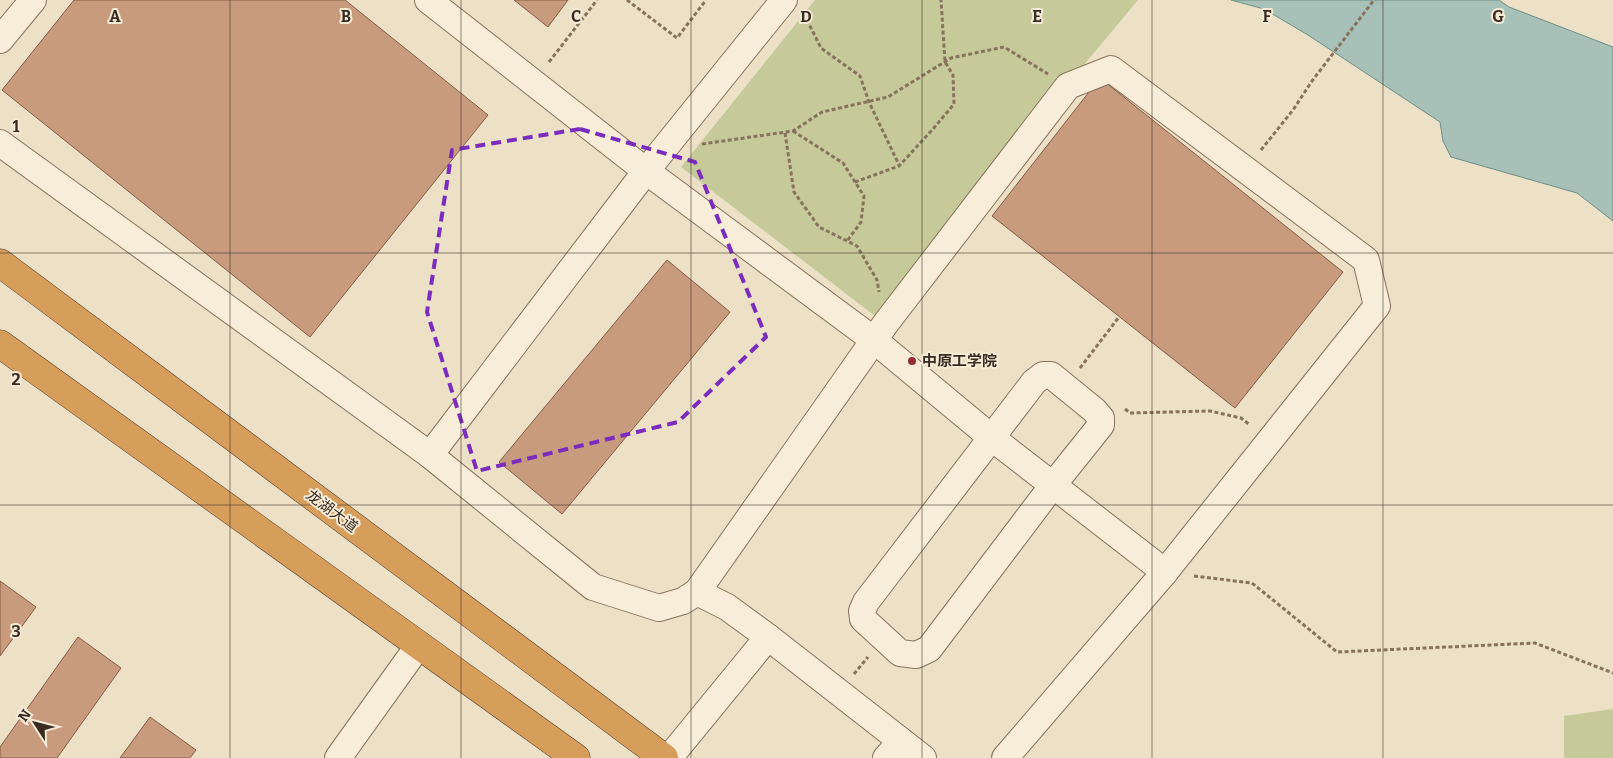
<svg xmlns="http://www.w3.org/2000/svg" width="1613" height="758" font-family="Bitter,'Noto Sans SC',serif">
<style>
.green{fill:#c6ca9a}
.water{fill:#a7c0b8;stroke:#6e8e85}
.building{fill:#c99b7e;stroke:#855c43}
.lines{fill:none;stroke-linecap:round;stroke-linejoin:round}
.minor-casing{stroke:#87725c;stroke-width:28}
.highway-casing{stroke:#554030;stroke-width:29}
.path{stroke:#87725c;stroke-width:3;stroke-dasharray:4 2.5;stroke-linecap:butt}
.minor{stroke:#f7edd9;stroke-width:26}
.highway{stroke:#d79d5b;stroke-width:28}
.marked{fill:none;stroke:#7b2cbf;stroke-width:4;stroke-dasharray:10 6;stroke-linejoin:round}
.grid{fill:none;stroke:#382b20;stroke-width:1;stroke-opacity:0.55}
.poi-dot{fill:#932f33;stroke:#f4ead5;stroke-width:2}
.labels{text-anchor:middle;stroke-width:4;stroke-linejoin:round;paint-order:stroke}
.poi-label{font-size:15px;font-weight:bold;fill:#382b20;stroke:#f4ead5;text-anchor:start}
.street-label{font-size:15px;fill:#382b20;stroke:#f4ead5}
.grid-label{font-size:16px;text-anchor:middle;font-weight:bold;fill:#382b20;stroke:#f4ead5;stroke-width:4;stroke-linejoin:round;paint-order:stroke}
</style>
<rect width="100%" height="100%" fill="#ece0c6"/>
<g class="green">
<polygon points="815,0 1138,0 875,316 681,167"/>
<polygon points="1613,709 1613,758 1564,758 1564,716"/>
</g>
<polygon class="water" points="1231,0 1499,0 1509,7 1613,47 1613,221 1577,193 1451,157 1443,141 1440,122 1308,35 1264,9"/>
<g class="building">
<polygon points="74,0 345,0 488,115 310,337 2,90"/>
<polygon points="514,0 568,0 548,27"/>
<polygon points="1100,78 1343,272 1235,408 992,216"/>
<polygon points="667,260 730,312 562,514 499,462"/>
<polygon points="0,581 36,607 0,656"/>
<polygon points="78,637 121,668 57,758 0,758 0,747"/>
<polygon points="150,717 196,750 190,758 120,758"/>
</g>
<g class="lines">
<defs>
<g id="minor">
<polyline points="428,0 646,171 874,340 992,438 1165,572"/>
<polyline points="0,40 33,0"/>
<polyline points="0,143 430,455 593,587 659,608 683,601 697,592 727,607 768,637 923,758"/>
<polygon points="1043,375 1051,375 1094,410 1101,418 1101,425 1053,485 929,649 916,655 900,653 863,619 862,611 866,602 1034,382"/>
<polyline points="430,455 646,171 784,0"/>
<polyline points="697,592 886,323 1068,86 1111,69 1366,260 1377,306 1165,572 1005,758"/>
<polyline points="338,758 419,645"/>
<polyline points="669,758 768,637"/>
<polyline points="886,758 901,741"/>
</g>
<g id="highway">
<polyline points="0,263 664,758"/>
<polyline points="0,344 576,758"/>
</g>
</defs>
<use href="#minor" class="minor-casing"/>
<use href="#highway" class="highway-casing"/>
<g class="path">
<polyline points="627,0 677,38 706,0"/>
<polyline points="804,14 821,48 860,76 869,102 899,165"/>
<polyline points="549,62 597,0"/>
<polyline points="793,131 843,163 864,196 861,222 847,241"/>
<polyline points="785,133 794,192 819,227 857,246 877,280 879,292"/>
<polyline points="702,144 793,131 822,112 888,97 951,58 1004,47 1048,74"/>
<polyline points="1261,150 1293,110 1312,81 1374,0"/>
<polyline points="855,182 899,166 933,129 954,104 953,75 945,62 941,0"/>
<polyline points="1080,368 1119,317"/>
<polyline points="1125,409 1130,413 1210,411 1241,418 1250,425"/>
<polyline points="1194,576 1252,583 1337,652 1535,643 1613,673"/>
<polyline points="854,674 868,657"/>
</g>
<use href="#minor" class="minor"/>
<use href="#highway" class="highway"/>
</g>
<path class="marked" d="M580,129L695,162L766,337L678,422L477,471L427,312L452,150Z"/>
<path class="grid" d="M230,0V758M461,0V758M691,0V758M922,0V758M1152,0V758M1383,0V758M0,253H1613M0,505H1613"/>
<circle class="poi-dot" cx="912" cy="361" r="5"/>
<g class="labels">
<g class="poi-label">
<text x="922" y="366">中原工学院</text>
</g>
<g class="street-label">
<text transform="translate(332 511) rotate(37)" y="5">龙湖大道</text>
</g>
</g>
<g class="grid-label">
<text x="115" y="22">A</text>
<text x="346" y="22">B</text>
<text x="576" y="22">C</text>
<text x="806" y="22">D</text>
<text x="1037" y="22">E</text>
<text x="1267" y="22">F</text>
<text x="1498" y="22">G</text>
<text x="16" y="132">1</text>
<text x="16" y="385">2</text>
<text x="16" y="637">3</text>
</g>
<g transform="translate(35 723) rotate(306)" stroke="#f4ead5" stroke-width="4" paint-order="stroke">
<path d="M0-4L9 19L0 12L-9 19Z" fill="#382b20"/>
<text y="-8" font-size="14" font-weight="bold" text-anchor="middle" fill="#382b20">N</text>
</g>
</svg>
